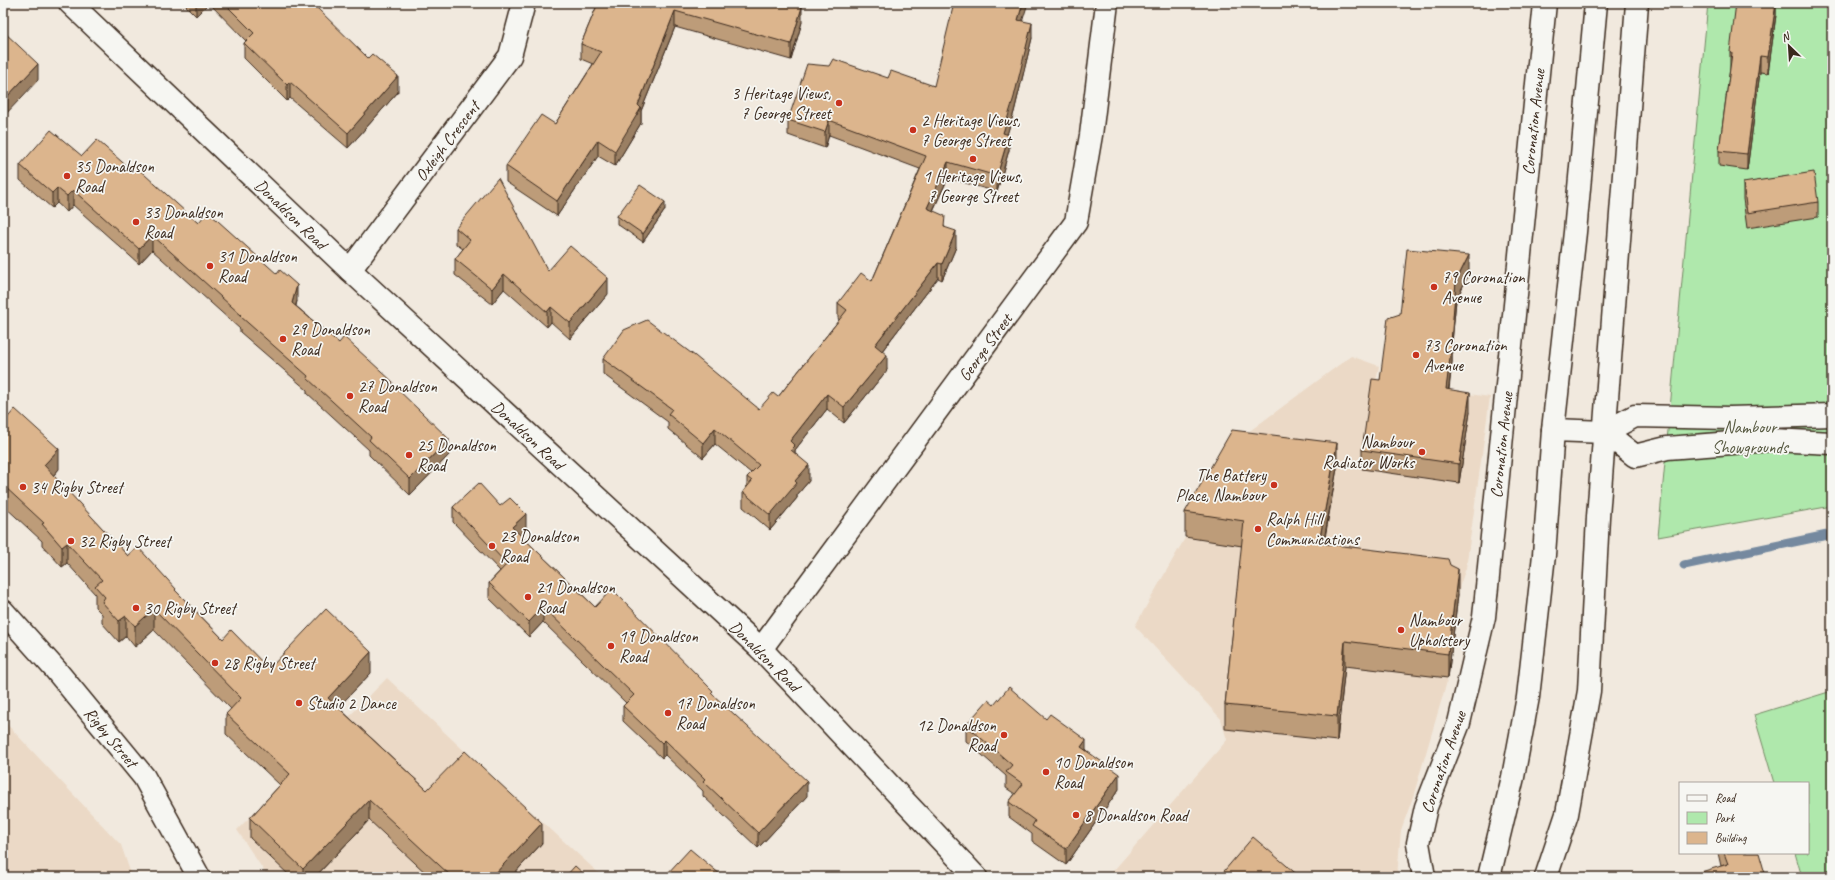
<svg xmlns="http://www.w3.org/2000/svg" width="1835" height="880" font-family="Caveat,sans-serif">
<style>
.built{fill:#ebd9c6}
.green{fill:#afe8ac;stroke:#758965}
.lines{fill:none;stroke-linecap:round;stroke-linejoin:round}
.stream{stroke:#74899f;stroke-width:9}
.minor-casing{stroke:#3b2a1e;stroke-width:25}
.major-casing{stroke:#3b2a1e;stroke-width:25}
.minor{stroke:#f6f6f2;stroke-width:22}
.major{stroke:#f6f6f2;stroke-width:22}
.wall{fill:#bd9c79;stroke:#3b2a1e}
.shaded-wall{fill:#9a7f63;stroke:#3b2a1e}
.building{fill:#dcb58d;stroke:#3b2a1e}
.poi-dot{fill:#c8321e;stroke:#f6f6f2;stroke-width:1.5}
.labels{text-anchor:middle;stroke-width:3.5;stroke-linejoin:round;paint-order:stroke}
.poi-label{font-size:17px;fill:#3b2a1e;stroke:#f6f6f2;text-anchor:start}
.street-label{font-size:17px;fill:#3b2a1e;stroke:#f6f6f2}
.park-label{font-size:17px;fill:#585a42;stroke:#f6f6f2}
</style>
<rect width="100%" height="100%" fill="#f1e9de"/>
<filter id="ink" filterUnits="userSpaceOnUse"><feTurbulence type="fractalNoise" baseFrequency=".025" numOctaves="2"/><feDisplacementMap in="SourceGraphic" scale="8" xChannelSelector="R" yChannelSelector="G"/><feConvolveMatrix kernelMatrix="1 2 1 2 8 2 1 2 1" color-interpolation-filters="sRGB"/></filter>
<g filter="url(#ink)">
<g class="built">
<polygon points="1351,356 1379,366 1376,381 1490,397 1466,568 1460,585 1448,678 1413,797 1401,830 1397,877 1108,877 1227,740 1221,719 1135,626 1243,436"/>
<polygon points="387,678 458,745 603,877 268,877 237,830"/>
<polygon points="3,720 121,845 132,877 3,877"/>
</g>
<g class="green">
<polygon points="1708,3 1832,3 1832,506 1658,537"/>
<polygon points="1832,691 1832,875 1802,877 1795,853 1808,853 1808,783 1774,783 1754,715"/>
</g>
<g class="lines">
<polyline class="stream" points="1684,565 1832,534"/>
<defs>
<g id="minor">
<polyline points="70,3 350,270 761,649 976,877"/>
<polyline points="350,270 510,56 524,3"/>
<polyline points="1553,430 1605,432"/>
<polyline points="1605,432 1635,456 1667,448 1771,440 1832,443"/>
<polyline points="1605,432 1635,416 1730,418 1832,415"/>
<polyline points="3,611 55,669 144,777 199,877"/>
<polyline points="761,649 1076,222 1091,135 1107,3"/>
<polyline points="1424,877 1418,843 1426,807 1459,723 1484,617 1545,3"/>
</g>
<g id="major">
<polyline points="1489,877 1513,777 1528,697 1544,555 1553,430 1575,232 1596,3"/>
<polyline points="1546,877 1567,814 1589,691 1598,517 1637,3"/>
</g>
</defs>
<use href="#minor" class="minor-casing"/>
<use href="#major" class="major-casing"/>
<use href="#minor" class="minor"/>
<use href="#major" class="major"/>
</g>
<g class="wall">
<polygon points="183,3 209,3 196,16"/>
<polygon points="209,3 282,3 398,92 348,148 290,98 287,101 244,58 244,43 246,41"/>
<polygon points="598,3 802,22 791,60 675,27 641,111 641,123 615,166 598,156 557,216 506,182 506,166 555,124 593,64 581,59 581,44"/>
<polygon points="1776,3 1776,15 1768,73 1760,72 1747,170 1719,166 1719,151 1730,68 1730,52"/>
<polygon points="1022,21 1032,38 1014,112 1007,134 1009,150 997,192 948,178 933,211 945,227 956,247 942,280 938,278 882,351 887,370 844,423 827,409 795,450 795,453 809,481 797,495 797,498 770,530 743,507 743,492 747,486 747,477 751,473 715,444 703,458 668,429 668,422 603,374 603,359 759,409 778,397 839,320 838,318 838,303 872,281 920,169 829,135 825,148 788,135 788,120 888,78 934,86"/>
<polygon points="82,156 130,169 198,223 297,301 296,306 339,343 393,386 449,455 410,495 369,455 369,450 307,393 307,390 240,332 240,329 152,250 139,264 73,205 67,212 57,203 52,208 20,180 20,165"/>
<polygon points="1743,183 1818,202 1818,217 1747,228 1743,199"/>
<polygon points="665,210 643,242 617,224 617,216"/>
<polygon points="456,228 548,271 608,294 570,339 551,322 547,327 504,289 492,304 455,275 455,259 463,249 456,244"/>
<polygon points="1469,274 1456,300 1452,342 1452,362 1449,390 1470,412 1459,483 1362,469 1362,450 1380,380 1400,314"/>
<polygon points="3,423 59,469 53,476 128,556 176,591 223,639 269,669 371,673 338,707 427,790 542,843 511,877 430,877 369,820 315,877 291,877 250,838 250,818 280,785 226,734 226,714 231,709 154,630 135,647 126,636 119,642 102,623 102,614 95,607 95,594 67,563 62,567 42,545 42,541 3,505"/>
<polygon points="1337,468 1324,544 1458,594 1448,678 1345,666 1337,741 1225,729 1225,705 1242,546 1185,537 1185,512"/>
<polygon points="500,506 526,529 520,535 595,607 713,695 807,796 758,848 703,796 703,791 665,755 662,758 623,721 623,706 626,703 543,622 529,637 489,598 489,583 500,571 453,522 453,507"/>
<polygon points="994,705 1046,719 1086,750 1119,789 1066,865 1032,841 1032,834 1009,817 1009,802 1015,794 1006,788 1006,776 966,741 966,725"/>
<polygon points="1718,853 1759,853 1721,866"/>
</g>
<g class="shaded-wall">
<polygon points="196,3 209,3 196,16"/>
<polygon points="1023,3 1028,3 1018,35 1018,20"/>
<polygon points="1776,3 1776,15 1768,73 1768,57"/>
<polygon points="802,7 802,22 791,60 791,44"/>
<polygon points="675,11 675,27 641,111 641,123 615,166 615,151 638,105"/>
<polygon points="1032,23 1032,38 1014,112 1003,148 1003,133"/>
<polygon points="1760,56 1760,72 1747,170 1747,154"/>
<polygon points="38,64 38,80 3,117 3,101"/>
<polygon points="398,76 398,92 348,148 348,133"/>
<polygon points="290,82 290,98 287,101 287,85"/>
<polygon points="829,120 829,135 825,148 825,132"/>
<polygon points="1009,135 1009,150 997,192 997,176"/>
<polygon points="598,140 598,156 557,216 557,201"/>
<polygon points="948,162 948,178 927,223 927,208"/>
<polygon points="57,188 57,203 52,208 52,193"/>
<polygon points="73,190 73,205 67,212 67,196"/>
<polygon points="665,202 665,210 643,242 643,234"/>
<polygon points="956,231 956,247 942,280 942,264"/>
<polygon points="152,235 152,250 139,264 139,249"/>
<polygon points="1469,255 1469,274 1456,300 1452,343 1452,342 1452,362 1446,409 1446,389 1456,281"/>
<polygon points="938,263 938,278 875,360 875,345"/>
<polygon points="504,274 504,289 492,304 492,289"/>
<polygon points="608,278 608,294 570,339 570,323"/>
<polygon points="297,285 297,301 292,318 292,303"/>
<polygon points="551,307 551,322 547,327 547,312"/>
<polygon points="887,355 887,370 844,423 844,407"/>
<polygon points="1470,393 1470,412 1459,483 1459,464"/>
<polygon points="827,394 827,409 795,450 795,461 791,465 790,441"/>
<polygon points="715,428 715,444 703,458 703,443"/>
<polygon points="449,439 449,455 410,495 410,479"/>
<polygon points="1337,443 1337,468 1319,568 1319,543"/>
<polygon points="59,449 59,469 44,486 44,465"/>
<polygon points="809,465 809,481 797,495 797,498 770,530 770,515 795,481"/>
<polygon points="526,514 526,529 512,542 512,527"/>
<polygon points="67,543 67,563 62,567 62,547"/>
<polygon points="1458,569 1458,594 1448,678 1448,654"/>
<polygon points="543,607 543,622 529,637 529,622"/>
<polygon points="154,609 154,630 135,647 135,626"/>
<polygon points="126,616 126,636 119,642 119,621"/>
<polygon points="1345,641 1345,666 1337,741 1337,716"/>
<polygon points="371,652 371,673 328,718 328,698"/>
<polygon points="665,740 665,755 662,758 662,743"/>
<polygon points="1086,740 1086,756 1081,747"/>
<polygon points="1119,774 1119,789 1066,865 1066,849"/>
<polygon points="807,781 807,796 758,848 758,833"/>
<polygon points="369,800 369,820 315,877 303,877 303,869"/>
<polygon points="542,823 542,843 511,877 492,877"/>
</g>
<g class="building">
<polygon points="224,3 282,3 283,4 284,3 312,3 368,58 372,54 398,76 348,133 290,82 287,85 244,43 254,33"/>
<polygon points="598,3 789,3 802,7 791,44 675,11 638,105 641,108 615,151 598,140 557,201 506,166 541,115 555,124 601,52 581,44"/>
<polygon points="954,3 1023,3 1018,20 1032,23 1014,97 1003,133 1009,135 997,176 948,162 927,208 945,216 944,227 956,231 942,264 938,263 875,345 887,355 844,407 827,394 790,441 795,446 791,450 809,465 795,481 797,483 770,515 743,492 752,481 747,477 759,465 715,428 703,443 668,414 672,409 603,359 624,330 647,320 695,356 759,409 773,393 778,397 847,310 838,303 861,273 872,281 926,156 829,120 825,132 788,120 807,64 829,66 833,59 888,78 891,71 934,86"/>
<polygon points="1736,3 1776,3 1768,57 1760,56 1747,154 1719,151 1732,53 1730,52"/>
<polygon points="3,31 38,64 3,101"/>
<polygon points="51,130 82,156 97,140 130,169 134,165 198,223 208,212 277,274 280,270 297,285 292,303 339,343 344,337 393,382 392,384 449,439 410,479 369,440 371,437 307,378 308,376 240,316 241,315 152,235 139,249 73,190 67,196 57,188 52,193 20,165"/>
<polygon points="1814,172 1818,202 1747,213 1743,183"/>
<polygon points="498,178 548,271 570,246 608,278 570,323 551,307 547,312 504,274 492,289 455,259 470,240 456,228"/>
<polygon points="640,185 665,202 643,234 617,216"/>
<polygon points="1407,249 1469,255 1456,281 1451,342 1452,342 1446,389 1470,393 1459,464 1362,450 1372,379 1380,380 1388,318 1400,314"/>
<polygon points="15,409 59,449 44,465 128,556 138,547 176,589 175,590 223,639 231,630 269,669 326,609 371,652 328,698 427,790 465,751 542,823 492,877 452,877 369,800 303,869 250,818 290,774 226,714 241,698 154,609 135,626 126,616 119,621 102,602 105,597 95,586 102,580 67,543 62,547 42,524 44,523 3,485 3,423"/>
<polygon points="1232,430 1337,443 1319,543 1448,559 1450,565 1458,569 1448,654 1345,641 1337,716 1225,705 1244,521 1185,512"/>
<polygon points="479,483 500,506 510,498 526,514 512,527 595,607 612,589 713,691 711,693 807,781 758,833 703,781 705,779 665,740 662,743 623,706 634,695 543,607 529,622 489,583 507,564 453,507"/>
<polygon points="1009,687 1046,719 1050,714 1086,740 1081,747 1119,774 1066,849 1032,826 1035,821 1009,802 1023,784 1006,772 1012,765 966,725 988,700 994,705"/>
<polygon points="1253,837 1300,877 1219,877"/>
<polygon points="690,849 721,875 719,877 668,877 666,875"/>
<polygon points="1724,853 1759,853 1766,877 1684,877 1728,864"/>
<polygon points="575,866 587,877 565,877"/>
</g>
</g>
<g class="poi-dot">
<circle cx="839" cy="103" r="4"/>
<circle cx="913" cy="130" r="4"/>
<circle cx="973" cy="159" r="4"/>
<circle cx="67" cy="176" r="4"/>
<circle cx="136" cy="222" r="4"/>
<circle cx="210" cy="266" r="4"/>
<circle cx="1434" cy="287" r="4"/>
<circle cx="283" cy="339" r="4"/>
<circle cx="1416" cy="355" r="4"/>
<circle cx="350" cy="396" r="4"/>
<circle cx="1422" cy="452" r="4"/>
<circle cx="409" cy="455" r="4"/>
<circle cx="1274" cy="485" r="4"/>
<circle cx="23" cy="487" r="4"/>
<circle cx="1258" cy="529" r="4"/>
<circle cx="71" cy="541" r="4"/>
<circle cx="492" cy="546" r="4"/>
<circle cx="528" cy="597" r="4"/>
<circle cx="136" cy="608" r="4"/>
<circle cx="1401" cy="630" r="4"/>
<circle cx="611" cy="646" r="4"/>
<circle cx="215" cy="663" r="4"/>
<circle cx="299" cy="703" r="4"/>
<circle cx="668" cy="713" r="4"/>
<circle cx="1004" cy="735" r="4"/>
<circle cx="1046" cy="772" r="4"/>
<circle cx="1076" cy="815" r="4"/>
</g>
<g class="labels">
<g class="poi-label">
<text x="831" y="99" text-anchor="end">3 Heritage Views,<tspan x="831" dy="20">7 George Street</tspan></text>
<text x="921" y="126">2 Heritage Views,<tspan x="921" dy="20">7 George Street</tspan></text>
<text x="75" y="172">35 Donaldson<tspan x="75" dy="20">Road</tspan></text>
<text x="973" y="182" text-anchor="middle">1 Heritage Views,<tspan x="973" dy="20">7 George Street</tspan></text>
<text x="144" y="218">33 Donaldson<tspan x="144" dy="20">Road</tspan></text>
<text x="218" y="262">31 Donaldson<tspan x="218" dy="20">Road</tspan></text>
<text x="1442" y="283">79 Coronation<tspan x="1442" dy="20">Avenue</tspan></text>
<text x="291" y="335">29 Donaldson<tspan x="291" dy="20">Road</tspan></text>
<text x="1424" y="351">73 Coronation<tspan x="1424" dy="20">Avenue</tspan></text>
<text x="358" y="392">27 Donaldson<tspan x="358" dy="20">Road</tspan></text>
<text x="1414" y="448" text-anchor="end">Nambour<tspan x="1414" dy="20">Radiator Works</tspan></text>
<text x="417" y="451">25 Donaldson<tspan x="417" dy="20">Road</tspan></text>
<text x="1266" y="481" text-anchor="end">The Battery<tspan x="1266" dy="20">Place, Nambour</tspan></text>
<text x="31" y="493">34 Rigby Street</text>
<text x="1266" y="525">Ralph Hill<tspan x="1266" dy="20">Communications</tspan></text>
<text x="500" y="542">23 Donaldson<tspan x="500" dy="20">Road</tspan></text>
<text x="79" y="547">32 Rigby Street</text>
<text x="536" y="593">21 Donaldson<tspan x="536" dy="20">Road</tspan></text>
<text x="144" y="614">30 Rigby Street</text>
<text x="1409" y="626">Nambour<tspan x="1409" dy="20">Upholstery</tspan></text>
<text x="619" y="642">19 Donaldson<tspan x="619" dy="20">Road</tspan></text>
<text x="223" y="669">28 Rigby Street</text>
<text x="307" y="709">Studio 2 Dance</text>
<text x="676" y="709">17 Donaldson<tspan x="676" dy="20">Road</tspan></text>
<text x="996" y="731" text-anchor="end">12 Donaldson<tspan x="996" dy="20">Road</tspan></text>
<text x="1054" y="768">10 Donaldson<tspan x="1054" dy="20">Road</tspan></text>
<text x="1084" y="821">8 Donaldson Road</text>
</g>
<g class="street-label">
<text transform="translate(1533 122) rotate(-84)" y="6">Coronation Avenue</text>
<text transform="translate(447 141) rotate(-53)" y="6">Oxleigh Crescent</text>
<text transform="translate(291 214) rotate(44)" y="6">Donaldson Road</text>
<text transform="translate(985 347) rotate(-54)" y="6">George Street</text>
<text transform="translate(528 435) rotate(43)" y="6">Donaldson Road</text>
<text transform="translate(1501 445) rotate(-84)" y="6">Coronation Avenue</text>
<text transform="translate(765 656) rotate(45)" y="6">Donaldson Road</text>
<text transform="translate(111 737) rotate(50)" y="6">Rigby Street</text>
<text transform="translate(1443 762) rotate(-71)" y="6">Coronation Avenue</text>
</g>
<g class="park-label">
<text x="1750" y="433">Nambour<tspan x="1750" dy="20">Showgrounds</tspan></text>
</g>
</g>
<rect width="1835" height="880" fill="none" stroke="#f6f6f2" stroke-width="16"/>
<rect x="8" y="8" width="1819" height="864" fill="none" stroke="#3b2a1e" stroke-width="1.5" filter="url(#ink)"/>
<rect x="1679" y="782" width="130" height="72" fill="#f6f6f2" stroke="#aba49d"/>
<rect x="1687" y="795" width="20" height="6" fill="#f6f6f2" stroke="#aba49d"/>
<text x="1715" y="802" font-size="12" fill="#3b2a1e">Road</text>
<rect x="1687" y="812" width="20" height="12" fill="#afe8ac" stroke="#aba49d"/>
<text x="1715" y="822" font-size="12" fill="#3b2a1e">Park</text>
<rect x="1687" y="832" width="20" height="12" fill="#dcb58d" stroke="#aba49d"/>
<text x="1715" y="842" font-size="12" fill="#3b2a1e">Building</text>
<g transform="translate(1789 46) rotate(335)" stroke="#f6f6f2" stroke-width="3" paint-order="stroke">
<path d="M0-3L7 15L0 10L-7 15Z" fill="#3b2a1e"/>
<text y="-6" font-size="11" font-weight="bold" text-anchor="middle" fill="#3b2a1e">N</text>
</g>
</svg>
